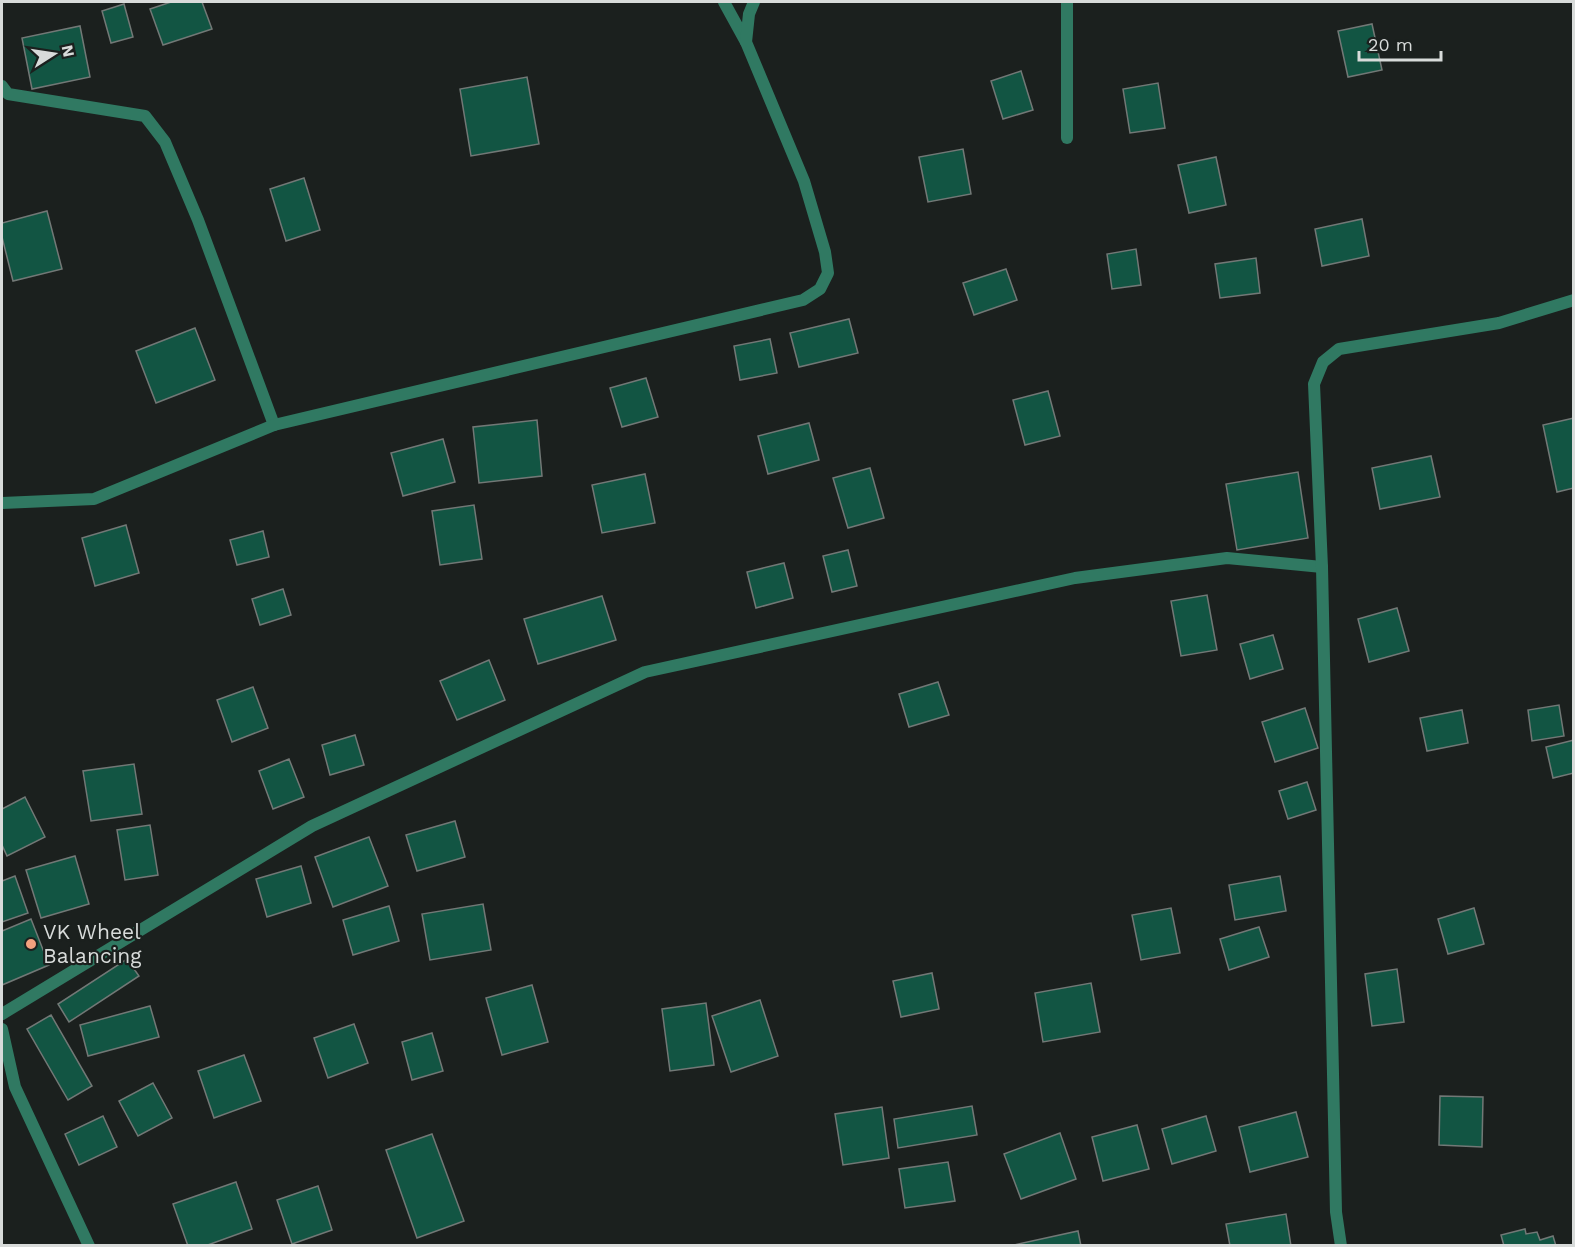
<svg xmlns="http://www.w3.org/2000/svg" width="1575" height="1247" font-family="'Work Sans',sans-serif">
<style>
.building{fill:#125543;stroke:#727876;stroke-width:1.5}
.lines{fill:none;stroke-linecap:round;stroke-linejoin:round}
.street{stroke:#307962;stroke-width:12}
.poi-dot{fill:#f2a17e;stroke:#1b201e;stroke-width:2}
.labels{text-anchor:middle;stroke-width:4.5;stroke-linejoin:round;paint-order:stroke}
.poi-label{font-size:21px;fill:#d8dbda;stroke:#1b201e;text-anchor:start}
</style>
<rect width="100%" height="100%" fill="#1b201e"/>
<g class="building">
<polygon points="171,2 202,2 212,29 163,45 150,9"/>
<polygon points="124,4 133,37 111,43 102,11"/>
<polygon points="1372,24 1382,70 1348,77 1338,31"/>
<polygon points="80,26 90,77 32,89 22,38"/>
<polygon points="1021,71 1033,110 1003,119 991,81"/>
<polygon points="527,77 539,144 471,156 460,89"/>
<polygon points="1158,83 1165,128 1130,133 1123,89"/>
<polygon points="963,149 971,194 928,202 919,157"/>
<polygon points="1216,157 1226,205 1189,213 1178,165"/>
<polygon points="304,178 320,230 286,241 270,189"/>
<polygon points="47,211 62,269 13,281 2,237 2,223"/>
<polygon points="1362,219 1369,256 1322,266 1315,229"/>
<polygon points="1136,249 1141,285 1112,289 1107,254"/>
<polygon points="1256,258 1260,293 1220,298 1215,264"/>
<polygon points="1006,269 1017,300 974,315 963,283"/>
<polygon points="849,319 858,353 799,367 790,333"/>
<polygon points="195,328 215,380 156,403 136,351"/>
<polygon points="770,339 777,373 740,380 734,346"/>
<polygon points="646,378 658,417 622,427 610,388"/>
<polygon points="1048,391 1060,436 1025,445 1013,400"/>
<polygon points="1574,418 1574,488 1557,492 1543,425"/>
<polygon points="537,420 542,476 479,483 473,427"/>
<polygon points="809,423 819,460 768,474 758,436"/>
<polygon points="443,439 455,482 403,496 391,453"/>
<polygon points="1431,456 1440,497 1380,509 1372,468"/>
<polygon points="870,468 884,518 848,528 833,478"/>
<polygon points="1298,472 1308,538 1237,550 1226,484"/>
<polygon points="645,474 655,523 602,533 592,485"/>
<polygon points="474,505 482,559 440,565 432,511"/>
<polygon points="126,525 139,573 95,586 82,538"/>
<polygon points="263,531 269,557 237,565 230,540"/>
<polygon points="848,550 857,586 832,592 823,556"/>
<polygon points="784,563 793,598 756,608 747,572"/>
<polygon points="283,589 291,615 260,625 252,599"/>
<polygon points="1207,595 1217,650 1181,656 1171,601"/>
<polygon points="602,596 616,640 538,664 524,619"/>
<polygon points="1397,608 1409,651 1369,662 1358,619"/>
<polygon points="1273,635 1283,669 1250,679 1240,644"/>
<polygon points="489,660 505,700 457,720 440,681"/>
<polygon points="938,682 949,715 909,727 899,694"/>
<polygon points="253,687 268,728 232,742 217,700"/>
<polygon points="1559,705 1564,736 1532,741 1528,710"/>
<polygon points="1305,708 1318,748 1275,762 1262,722"/>
<polygon points="1462,710 1468,743 1427,751 1420,718"/>
<polygon points="355,735 364,765 330,775 322,745"/>
<polygon points="1574,740 1574,773 1553,778 1546,747"/>
<polygon points="289,759 304,797 273,809 259,771"/>
<polygon points="134,764 142,814 91,821 83,771"/>
<polygon points="1307,782 1316,810 1288,819 1279,791"/>
<polygon points="25,797 45,837 7,856 2,845 2,809"/>
<polygon points="455,821 465,857 417,871 406,835"/>
<polygon points="150,825 158,875 125,880 117,830"/>
<polygon points="369,837 388,886 333,907 315,857"/>
<polygon points="75,856 89,904 41,918 26,870"/>
<polygon points="301,866 311,903 267,917 256,879"/>
<polygon points="15,876 28,913 2,922 2,881"/>
<polygon points="1280,876 1286,911 1235,920 1229,885"/>
<polygon points="483,904 491,950 430,960 422,914"/>
<polygon points="389,906 399,941 353,955 343,920"/>
<polygon points="1171,908 1180,953 1141,960 1132,915"/>
<polygon points="1474,908 1484,944 1448,954 1438,919"/>
<polygon points="31,919 49,965 2,985 2,931"/>
<polygon points="1259,927 1269,957 1229,970 1220,939"/>
<polygon points="127,959 139,976 69,1022 58,1004"/>
<polygon points="1397,969 1404,1022 1372,1026 1365,974"/>
<polygon points="932,973 939,1009 901,1017 893,981"/>
<polygon points="1091,983 1100,1032 1043,1042 1035,993"/>
<polygon points="532,985 548,1042 502,1055 486,998"/>
<polygon points="760,1000 778,1056 731,1072 712,1016"/>
<polygon points="706,1003 714,1065 670,1071 662,1009"/>
<polygon points="150,1006 159,1037 88,1056 80,1025"/>
<polygon points="51,1015 92,1086 68,1100 27,1029"/>
<polygon points="354,1024 368,1063 328,1078 314,1038"/>
<polygon points="432,1033 443,1071 412,1080 402,1042"/>
<polygon points="244,1055 261,1101 214,1118 198,1071"/>
<polygon points="153,1083 172,1118 138,1136 119,1101"/>
<polygon points="1440,1096 1483,1097 1482,1147 1439,1145"/>
<polygon points="972,1106 977,1135 898,1148 894,1119"/>
<polygon points="882,1107 889,1158 843,1165 835,1114"/>
<polygon points="1296,1112 1308,1157 1250,1172 1239,1127"/>
<polygon points="103,1116 117,1147 79,1165 65,1134"/>
<polygon points="1206,1116 1216,1151 1172,1164 1162,1129"/>
<polygon points="1137,1125 1149,1169 1103,1181 1092,1137"/>
<polygon points="1060,1133 1076,1179 1021,1199 1004,1154"/>
<polygon points="432,1134 464,1221 417,1238 386,1150"/>
<polygon points="948,1162 955,1201 905,1208 899,1169"/>
<polygon points="236,1182 252,1229 205,1246 188,1246 173,1204"/>
<polygon points="318,1186 332,1230 292,1244 277,1200"/>
<polygon points="1286,1214 1291,1246 1230,1246 1226,1224"/>
<polygon points="1525,1229 1526,1234 1537,1232 1540,1240 1553,1236 1556,1246 1504,1246 1501,1235"/>
<polygon points="1078,1231 1081,1246 1014,1246 1014,1245"/>
</g>
<g class="lines">
<g class="street">
<polyline points="724,2 746,42"/>
<polyline points="2,86 8,94 145,116 165,142 198,220 274,425"/>
<polyline points="1067,138 1067,2"/>
<polyline points="2,503 94,499 274,425 803,300 820,289 828,273 825,252 804,181 746,42 749,14 754,2"/>
<polyline points="2,1014 312,826 645,672 1075,578 1227,558 1322,567"/>
<polyline points="2,1029 15,1087 89,1246"/>
<polyline points="1341,1246 1336,1212 1322,567 1314,384 1323,362 1339,349 1499,323 1574,300"/>
</g>
</g>
<circle class="poi-dot" cx="31" cy="944" r="6"/>
<g class="labels">
<g class="poi-label">
<text x="43" y="939">VK Wheel<tspan x="43" dy="24">Balancing</tspan></text>
</g>
</g>
<rect width="1575" height="1247" fill="none" stroke="#d8dbda" stroke-width="6"/>
<g transform="translate(54 54) rotate(78)" stroke="#1b201e" stroke-width="4.5" paint-order="stroke">
<path d="M0-4.5L10 22L0 15L-10 22Z" fill="#d8dbda"/>
<text y="-9" font-size="16" font-weight="bold" text-anchor="middle" fill="#d8dbda">N</text>
</g>
<path d="M1359 51v9h82v-9" fill="none" stroke="#d8dbda" stroke-width="3"/>
<text x="1368" y="51" font-size="18" fill="#d8dbda" stroke="#1b201e" stroke-width="4.5" paint-order="stroke">20 m</text>
</svg>
